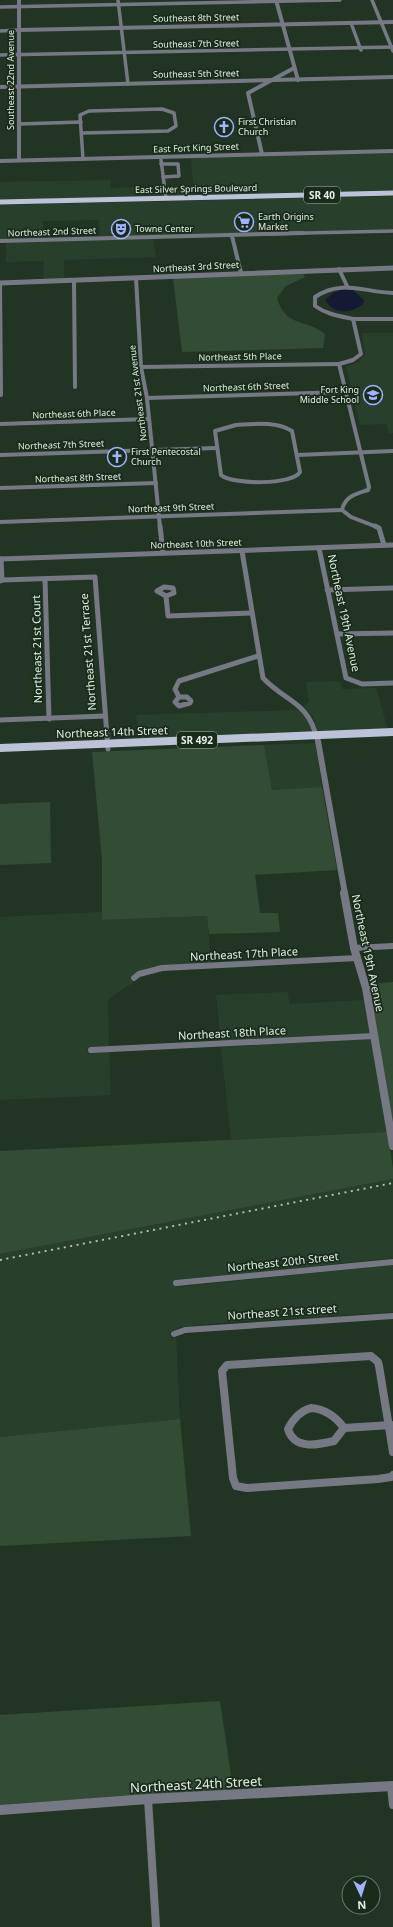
<svg xmlns="http://www.w3.org/2000/svg" width="393" height="1927" font-family="'Noto Sans',sans-serif">
<style>
.built{fill:#28402b;fill-rule:evenodd}
.green{fill:#334c36}
.water{fill:#151a34}
.lines{fill:none;stroke-linecap:round;stroke-linejoin:round}
.minor-far4{stroke:#767984;stroke-width:3.5}
.minor-far3{stroke:#767984;stroke-width:4}
.minor-far2{stroke:#767984;stroke-width:5}
.minor-far1{stroke:#767984;stroke-width:6}
.minor{stroke:#767984;stroke-width:8}
.tertiary-far4{stroke:#767984;stroke-width:4}
.tertiary-far3{stroke:#767984;stroke-width:5}
.tertiary-far2{stroke:#767984;stroke-width:6}
.tertiary-far1{stroke:#767984;stroke-width:8}
.tertiary{stroke:#767984;stroke-width:10}
.primary-far1{stroke:#bcc3d9;stroke-width:5}
.primary{stroke:#bcc3d9;stroke-width:8}
.rail{stroke:#b5c3b7;stroke-width:2;stroke-dasharray:2 4.5;stroke-linecap:butt}
.labels{text-anchor:middle;stroke-width:3.5;stroke-linejoin:round;paint-order:stroke}
.far-street-label{font-size:9px;fill:#e3efe4;stroke:#192b1b}
.far-poi-label{font-size:9px;fill:#e3efe4;stroke:#192b1b;text-anchor:start}
.shield{fill:#192b1b;stroke:#a6b4a8;stroke-width:1}
.shield-label{font-size:10px;font-weight:bold;fill:#e3efe4}
.street-label{font-size:11px;fill:#e3efe4;stroke:#192b1b}
.near-street-label{font-size:13px;fill:#e3efe4;stroke:#192b1b}
</style>
<rect width="100%" height="100%" fill="#223524"/>
<g class="built">
<polygon points="393,152 393,190 168,196 167,186 193,185 191,157"/>
<polygon points="111,180 110,188 163,186 164,196 0,200 0,182"/>
<path d="M393,196V230L0,240V205ZM99,220L100,236L43,238V221Z"/>
<polygon points="153,238 156,257 64,260 64,280 43,280 44,261 6,262 6,242"/>
<polygon points="362,333 393,333 393,433 389,433 386,424 360,425 346,366 359,362 365,354"/>
<polygon points="340,681 342,689 376,688 388,730 319,733 313,716 304,707 309,701 306,682"/>
<polygon points="300,710 305,714 314,733 141,740 136,715"/>
<polygon points="315,743 322,787 272,790 264,745"/>
<polygon points="102,912 103,920 207,916 211,963 151,967 137,972 129,978 134,982 112,996 108,1001 109,1046 87,1048 88,1053 109,1052 111,1095 0,1100 0,917"/>
<polygon points="287,992 290,1004 364,1000 370,1034 221,1041 216,995"/>
<polygon points="371,1039 387,1132 231,1139 221,1047"/>
<polygon points="393,1179 393,1258 176,1280 177,1287 393,1265 393,1312 229,1322 180,1327 169,1333 172,1339 176,1338 180,1419 0,1437 0,1254"/>
</g>
<g class="green">
<path d="M302,272L305,277L286,286L277,298C286,328 305,318 325,334L323,348L182,352L173,278Z"/>
<polygon points="264,745 272,790 322,787 337,870 255,875 260,913 278,913 280,932 209,934 207,916 102,920 102,861 92,752"/>
<polygon points="50,802 51,863 0,865 0,804"/>
<polygon points="393,982 393,1125 368,984"/>
<polygon points="387,1132 393,1168 393,1179 0,1254 0,1151"/>
<polygon points="180,1419 191,1536 0,1546 0,1437"/>
<polygon points="220,1701 233,1789 0,1805 0,1715"/>
</g>
<path class="water" d="M340,290H353L364,300L363,304C350,314 335,315 325,300L333,293Z"/>
<g class="lines">
<g class="minor-far4">
<polyline points="118,0 128,84"/>
<polyline points="372,0 393,51"/>
<polyline points="0,7 340,0"/>
<polyline points="351,23 361,50"/>
<polyline points="0,31 19,30"/>
<polyline points="0,55 393,47"/>
<polyline points="19,124 81,122"/>
<polyline points="82,133 168,131 176,126 174,113 162,109 89,111 80,115 83,159"/>
<polyline points="161,160 166,198"/>
<polyline points="161,164 178,164 179,176 163,177"/>
<polyline points="264,234 393,231"/>
</g>
<g class="minor-far3">
<polyline points="232,236 241,273"/>
<polyline points="0,241 303,233"/>
<polyline points="339,269 347,286"/>
<polyline points="136,278 141,367 147,398 160,527"/>
<polyline points="74,281 75,387"/>
<polyline points="0,283 1,395"/>
<polyline points="353,319 393,319"/>
<polyline points="141,367 339,364"/>
<polyline points="147,398 346,392"/>
<polyline points="0,424 149,419"/>
<path d="M236,425C254,424 276,421 292,431L300,472C293,485 232,485 221,475L215,431Z"/>
<polyline points="0,455 216,448"/>
<polyline points="297,455 393,451"/>
<polyline points="0,488 156,483"/>
<polyline points="0,522 342,510"/>
<path d="M377,527L351,517L342,510C345,496 356,494 368,490L369,487L339,364L353,360L361,354L353,319C339,316 326,314 315,306V297C341,279 364,292 393,293"/>
</g>
<g class="minor-far2">
<polyline points="160,526 163,553"/>
<polyline points="375,526 379,528 384,545"/>
<polyline points="319,548 346,678 362,684 393,683"/>
<path d="M242,551L263,678C287,703 308,701 317,739"/>
<polyline points="0,559 393,545"/>
<polyline points="45,579 49,719"/>
<polyline points="2,580 95,577 108,749"/>
<polyline points="0,581 2,580 1,559"/>
<polygon points="164,587 173,588 174,593 166,596 157,591"/>
<polyline points="327,590 393,588"/>
<polyline points="166,596 168,616 252,613"/>
<polyline points="337,634 393,633"/>
<polyline points="179,697 175,689 179,681 258,656"/>
<polygon points="179,697 187,697 191,701 190,703 179,706 175,702"/>
<polyline points="0,720 105,716"/>
</g>
<g class="minor-far1">
<polyline points="354,948 393,946"/>
<polyline points="134,978 139,974 162,968 357,958"/>
<polyline points="91,1050 374,1036"/>
<polyline points="176,1283 393,1262"/>
<polyline points="174,1334 185,1330 393,1316"/>
</g>
<g class="minor">
<path d="M311,1408C325,1409 336,1417 344,1428L334,1441C317,1445 294,1450 288,1429C293,1419 300,1411 311,1408Z"/>
<polyline points="344,1428 391,1425"/>
<polyline points="393,1452 379,1366 378,1362 371,1356 227,1365 222,1371 233,1478 236,1486 247,1488 378,1479 391,1477 393,1475"/>
<polyline points="391,1786 393,1805"/>
<polyline points="148,1799 156,1927"/>
</g>
<g class="tertiary-far4">
<polyline points="19,0 19,160"/>
<polyline points="276,0 298,80"/>
<polyline points="19,30 393,22"/>
<polyline points="0,87 393,77"/>
<polyline points="262,154 248,93 294,68"/>
<polyline points="0,161 393,151"/>
</g>
<polyline class="tertiary-far3" points="0,283 393,268"/>
<polyline class="tertiary-far2" points="318,741 345,894"/>
<polyline class="tertiary-far1" points="344,893 354,948 366,988 393,1146"/>
<polyline class="tertiary" points="0,1810 148,1799 393,1786"/>
<polyline class="primary-far1" points="0,202 393,193"/>
<polyline class="primary" points="0,748 393,732"/>
<polyline class="rail" points="0,1260 393,1183"/>
</g>
<defs>
<symbol id="church-ring" viewBox="-11 -11 22 22"><circle r="9.5" fill="#192b1b" stroke="#a1b3fd" stroke-width="1.5"/><path d="M-1.2-6h2.4v3.5h3.3v2.4h-3.3V6h-2.4V-.1h-3.3v-2.4h3.3Z" fill="#a1b3fd"/></symbol>
<symbol id="supermarket-ring" viewBox="-11 -11 22 22"><circle r="9.5" fill="#192b1b" stroke="#a1b3fd" stroke-width="1.5"/><path d="M-6-5.5h2.5l.6 2H6L4.5 2H-2.5L-4.4-4H-6ZM-1.5 3.2a1.3 1.3 0 1 0 .1 0ZM3 3.2a1.3 1.3 0 1 0 .1 0Z" fill="#a1b3fd"/></symbol>
<symbol id="theatre-ring" viewBox="-11 -11 22 22"><circle r="9.5" fill="#192b1b" stroke="#a1b3fd" stroke-width="1.5"/><path d="M-5-5.5Q0-4 5-5.5V0Q5 5 0 6Q-5 5-5 0ZM-3.3-2.5H-1v1.5H-3.3ZM1-2.5H3.3v1.5H1ZM-2.8 1Q0 5.5 2.8 1Z" fill="#a1b3fd"/></symbol>
<symbol id="school-ring" viewBox="-11 -11 22 22"><circle r="9.5" fill="#192b1b" stroke="#a1b3fd" stroke-width="1.5"/><path d="M0-5L7-2L0 1L-7-2ZM-4 1L0 2.5L4 1V4Q0 6-4 4Z" fill="#a1b3fd"/></symbol>
</defs>
<g fill-rule="evenodd">
<use href="#church-ring" x="213" y="116" width="22" height="22"/>
<use href="#supermarket-ring" x="233" y="211" width="22" height="22"/>
<use href="#theatre-ring" x="110" y="218" width="22" height="22"/>
<use href="#school-ring" x="362" y="384" width="22" height="22"/>
<use href="#church-ring" x="106" y="446" width="22" height="22"/>
</g>
<g class="labels">
<g class="far-street-label">
<text transform="translate(196 18) rotate(-1)" y="3">Southeast 8th Street</text>
<text transform="translate(196 44) rotate(-1)" y="3">Southeast 7th Street</text>
<text transform="translate(196 74) rotate(-1)" y="3">Southeast 5th Street</text>
<text transform="translate(11 80) rotate(-90)" y="3">Southeast 22nd Avenue</text>
<text transform="translate(196 148) rotate(-2)" y="3">East Fort King Street</text>
<text transform="translate(196 189) rotate(-1)" y="3">East Silver Springs Boulevard</text>
<text transform="translate(52 232) rotate(-2)" y="3">Northeast 2nd Street</text>
<text transform="translate(196 267) rotate(-3)" y="3">Northeast 3rd Street</text>
<text transform="translate(240 357) rotate(-1)" y="3">Northeast 5th Place</text>
<text transform="translate(246 387) rotate(-2)" y="3">Northeast 6th Street</text>
<text transform="translate(138 393) rotate(-97)" y="3">Northeast 21st Avenue</text>
<text transform="translate(74 414) rotate(-2)" y="3">Northeast 6th Place</text>
<text transform="translate(61 445) rotate(-2)" y="3">Northeast 7th Street</text>
<text transform="translate(78 478) rotate(-2)" y="3">Northeast 8th Street</text>
<text transform="translate(171 508) rotate(-2)" y="3">Northeast 9th Street</text>
<text transform="translate(196 544) rotate(-2)" y="3">Northeast 10th Street</text>
</g>
<g class="far-poi-label">
<text x="238" y="125">First Christian<tspan x="238" dy="10">Church</tspan></text>
<text x="258" y="220">Earth Origins<tspan x="258" dy="10">Market</tspan></text>
<text x="135" y="232">Towne Center</text>
<text x="359" y="393" text-anchor="end">Fort King<tspan x="359" dy="10">Middle School</tspan></text>
<text x="131" y="455">First Pentecostal<tspan x="131" dy="10">Church</tspan></text>
</g>
<g class="shield">
<rect x="304" y="187" width="36" height="16" rx="3"/>
<rect x="177" y="732" width="40" height="16" rx="3"/>
</g>
<g class="shield-label">
<text x="322" y="199">SR 40</text>
<text x="197" y="744">SR 492</text>
</g>
<g class="street-label">
<text transform="translate(344 613) rotate(78)" y="4">Northeast 19th Avenue</text>
<text transform="translate(37 649) rotate(-91)" y="4">Northeast 21st Court</text>
<text transform="translate(88 652) rotate(-94)" y="4">Northeast 21st Terrace</text>
<text transform="translate(112 732) rotate(-2)" y="4">Northeast 14th Street</text>
<text transform="translate(368 953) rotate(78)" y="4">Northeast 19th Avenue</text>
<text transform="translate(244 954) rotate(-3)" y="4">Northeast 17th Place</text>
<text transform="translate(232 1033) rotate(-3)" y="4">Northeast 18th Place</text>
<text transform="translate(283 1262) rotate(-6)" y="4">Northeast 20th Street</text>
<text transform="translate(282 1312) rotate(-4)" y="4">Northeast 21st street</text>
</g>
<g class="near-street-label">
<text transform="translate(196 1784) rotate(-3)" y="5">Northeast 24th Street</text>
</g>
</g>
<g transform="translate(361 1895) rotate(176)"><circle r="19" fill="#192b1b" stroke="#6a796b"/>
<path d="M0-3L7 15L0 10L-7 15Z" fill="#a1b3fd"/>
<text y="-6" font-size="11" font-weight="bold" text-anchor="middle" fill="#e3efe4">N</text>
</g>
</svg>
